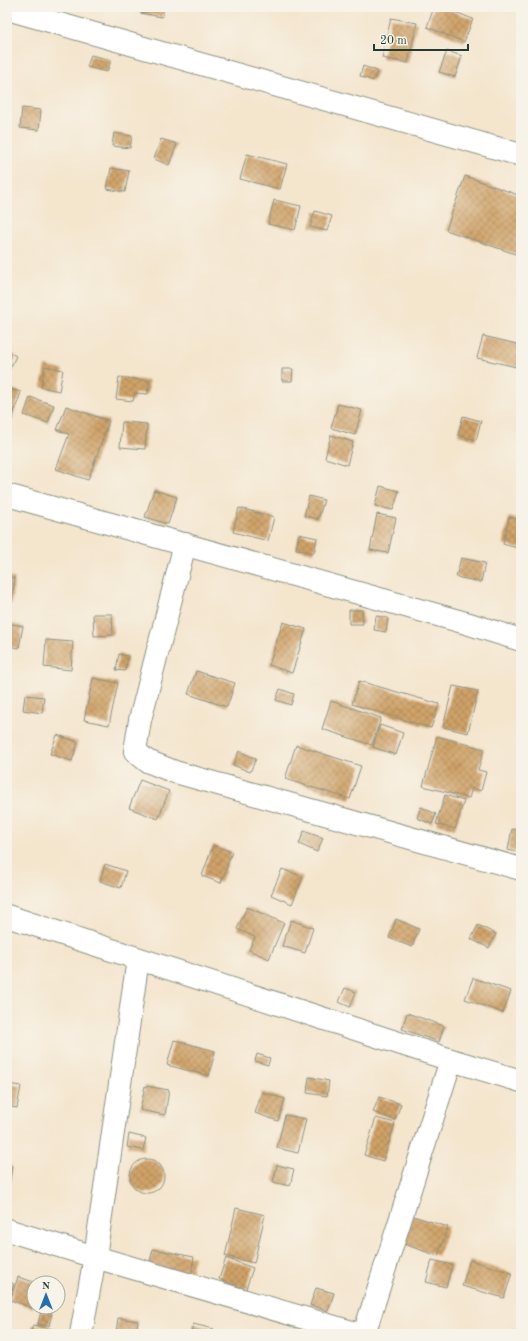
<svg xmlns="http://www.w3.org/2000/svg" width="528" height="1341" font-family="'Old Standard TT',serif">
<style>
.building{fill:url(#building-cross-hatch)}
.lines{fill:none;stroke-linecap:round;stroke-linejoin:round}
.minor-casing{stroke:#8a9180;stroke-width:24}
.minor{stroke:#fff;stroke-width:22}
</style>
<defs>
<pattern id="building-cross-hatch" width="8" height="8" patternUnits="userSpaceOnUse"><rect width="8" height="8" fill="#d0a367"/><path d="M0 0l8 8M0 8l8-8" fill="none" stroke="#a88656"/></pattern>
</defs>
<rect width="100%" height="100%" fill="#f7f3e8"/>
<filter id="ink" filterUnits="userSpaceOnUse"><feTurbulence type="fractalNoise" baseFrequency=".025" numOctaves="2"/><feDisplacementMap in="SourceGraphic" scale="8" xChannelSelector="R" yChannelSelector="G"/><feConvolveMatrix kernelMatrix="1 2 1 2 8 2 1 2 1" color-interpolation-filters="sRGB"/></filter>
<filter id="wash" filterUnits="userSpaceOnUse"><feTurbulence type="fractalNoise" baseFrequency=".012" numOctaves="4" result="noise"/><feDisplacementMap in="SourceGraphic" scale="16" xChannelSelector="R" yChannelSelector="G"/><feGaussianBlur stdDeviation="0.9" result="paint"/><feColorMatrix in="noise" values="0 0 0 0 0 0 0 0 0 0 0 0 0 0 0 0 0 1.4 0 .05"/><feComposite in="paint" operator="in"/></filter>
<g filter="url(#wash)">
<rect width="100%" height="100%" fill="#f4e5cd"/>
<g id="blocks">
<g class="building">
<polygon points="142,7 164,7 162,17 140,13"/>
<polygon points="434,7 442,7 473,19 464,42 427,27"/>
<polygon points="391,18 417,23 408,63 382,58"/>
<polygon points="447,51 462,56 455,77 439,72"/>
<polygon points="91,55 111,60 107,72 87,67"/>
<polygon points="363,66 377,71 373,81 360,76"/>
<polygon points="22,108 41,110 39,130 20,128"/>
<polygon points="114,133 132,136 130,148 112,146"/>
<polygon points="161,139 177,144 169,165 154,159"/>
<polygon points="247,154 287,164 280,189 240,179"/>
<polygon points="111,168 129,171 125,192 107,189"/>
<polygon points="465,176 521,196 521,256 446,230"/>
<polygon points="274,200 301,206 295,230 268,224"/>
<polygon points="315,211 332,216 327,231 310,227"/>
<polygon points="483,336 521,345 521,368 477,358"/>
<polygon points="7,351 16,356 7,375"/>
<polygon points="45,366 63,370 59,391 41,387"/>
<polygon points="282,369 293,369 292,381 282,381"/>
<polygon points="119,377 149,381 148,394 135,393 133,401 116,399"/>
<polygon points="7,388 21,392 10,425 7,424"/>
<polygon points="30,397 54,405 48,423 24,415"/>
<polygon points="338,404 362,410 355,435 331,428"/>
<polygon points="66,406 109,421 88,480 56,469 69,434 57,430"/>
<polygon points="463,416 481,421 476,440 458,435"/>
<polygon points="122,422 147,424 145,449 120,447"/>
<polygon points="331,435 353,442 347,465 325,458"/>
<polygon points="380,486 399,491 393,510 375,506"/>
<polygon points="154,490 177,497 168,524 145,517"/>
<polygon points="309,496 324,500 318,519 304,516"/>
<polygon points="239,508 274,517 268,541 233,532"/>
<polygon points="377,514 396,518 388,553 370,550"/>
<polygon points="509,517 521,520 521,549 503,544"/>
<polygon points="299,534 317,538 314,553 296,549"/>
<polygon points="461,558 485,563 481,582 456,577"/>
<polygon points="7,577 15,578 11,605 7,604"/>
<polygon points="349,610 362,610 363,624 349,624"/>
<polygon points="93,614 112,614 113,635 94,636"/>
<polygon points="376,616 388,618 386,632 374,630"/>
<polygon points="283,622 306,629 292,673 269,665"/>
<polygon points="7,623 23,626 19,648 7,646"/>
<polygon points="46,640 73,642 71,670 44,667"/>
<polygon points="119,654 128,656 125,671 116,670"/>
<polygon points="196,671 235,683 227,707 188,694"/>
<polygon points="93,678 118,683 109,725 84,720"/>
<polygon points="359,681 439,704 431,728 352,704"/>
<polygon points="453,686 478,691 468,733 443,727"/>
<polygon points="280,689 294,694 291,705 276,700"/>
<polygon points="25,695 44,697 42,713 23,710"/>
<polygon points="331,701 381,718 372,745 322,729"/>
<polygon points="380,725 403,733 396,755 373,747"/>
<polygon points="57,735 78,742 72,761 50,754"/>
<polygon points="437,736 484,749 478,770 486,772 481,791 472,788 469,798 423,786"/>
<polygon points="296,745 361,766 350,799 285,779"/>
<polygon points="239,751 256,759 250,772 233,765"/>
<polygon points="140,780 169,791 158,819 129,808"/>
<polygon points="445,795 464,801 455,829 436,824"/>
<polygon points="421,807 436,814 432,824 417,818"/>
<polygon points="512,829 521,831 521,853 508,850"/>
<polygon points="304,831 323,838 317,852 299,844"/>
<polygon points="213,845 232,852 221,883 202,876"/>
<polygon points="105,864 126,871 121,888 100,881"/>
<polygon points="282,869 303,877 292,904 271,895"/>
<polygon points="247,907 284,923 269,959 249,950 255,937 237,929"/>
<polygon points="396,919 419,929 412,947 389,938"/>
<polygon points="291,920 313,928 305,953 282,946"/>
<polygon points="478,925 496,934 489,948 471,939"/>
<polygon points="473,978 511,991 503,1013 465,999"/>
<polygon points="345,988 356,992 350,1007 339,1002"/>
<polygon points="407,1013 444,1026 439,1042 402,1029"/>
<polygon points="174,1040 215,1051 209,1076 167,1065"/>
<polygon points="257,1054 270,1058 268,1065 255,1061"/>
<polygon points="309,1077 329,1081 327,1096 307,1093"/>
<polygon points="7,1084 21,1086 17,1108 7,1106"/>
<polygon points="145,1086 169,1090 165,1115 140,1110"/>
<polygon points="262,1092 285,1099 278,1121 255,1113"/>
<polygon points="379,1097 401,1104 395,1120 373,1112"/>
<polygon points="285,1115 306,1119 298,1153 277,1148"/>
<polygon points="376,1118 395,1123 383,1161 364,1155"/>
<polygon points="129,1134 146,1138 143,1150 127,1147"/>
<circle cx="147" cy="1176" r="17"/>
<polygon points="7,1165 12,1166 9,1188 7,1188"/>
<polygon points="277,1165 294,1169 290,1186 273,1182"/>
<polygon points="236,1208 265,1215 254,1263 225,1256"/>
<polygon points="413,1216 448,1227 438,1256 404,1244"/>
<polygon points="153,1249 194,1257 191,1276 149,1267"/>
<polygon points="226,1258 253,1268 246,1289 219,1279"/>
<polygon points="432,1260 452,1265 446,1287 426,1282"/>
<polygon points="470,1260 512,1273 504,1298 462,1286"/>
<polygon points="18,1277 34,1282 33,1308 10,1300"/>
<polygon points="7,1281 14,1284 7,1304"/>
<polygon points="316,1288 334,1293 328,1311 310,1305"/>
<polygon points="41,1311 52,1313 49,1326 38,1324"/>
<polygon points="118,1318 138,1321 136,1334 116,1334"/>
<polygon points="193,1324 214,1329 213,1334 191,1334"/>
<polygon points="33,1325 56,1330 55,1334 30,1334"/>
</g>
</g>
</g>
<g filter="url(#ink)">
<use href="#blocks" fill-opacity="0" stroke="#8a9180" stroke-width="1"/>
<g class="lines">
<defs>
<g id="minor">
<polyline points="7,9 521,155"/>
<polyline points="7,495 466,623 521,640"/>
<polyline points="185,544 140,720 135,751 147,761 175,772 521,869"/>
<polyline points="7,916 451,1060 521,1081"/>
<polyline points="7,1230 95,1257 359,1334"/>
<polyline points="81,1334 95,1257 138,959"/>
<polyline points="364,1334 451,1060"/>
</g>
</defs>
<use href="#minor" class="minor-casing"/>
<use href="#minor" class="minor"/>
</g>
</g>
<rect width="528" height="1341" fill="none" stroke="#f7f3e8" stroke-width="24"/>
<g transform="translate(46 1295)"><circle r="19" fill="#f7f3e8" stroke="#a1aaa0"/>
<path d="M0-3L7 15L0 10L-7 15Z" fill="#1f6fb2"/>
<text y="-6" font-size="11" font-weight="bold" text-anchor="middle" fill="#1f3d34">N</text>
</g>
<path d="M374 44v6h94v-6" fill="none" stroke="#1f3d34" stroke-width="2"/>
<text x="380" y="44" font-size="12" fill="#1f3d34" stroke="#f7f3e8" stroke-width="3" paint-order="stroke">20 m</text>
</svg>
